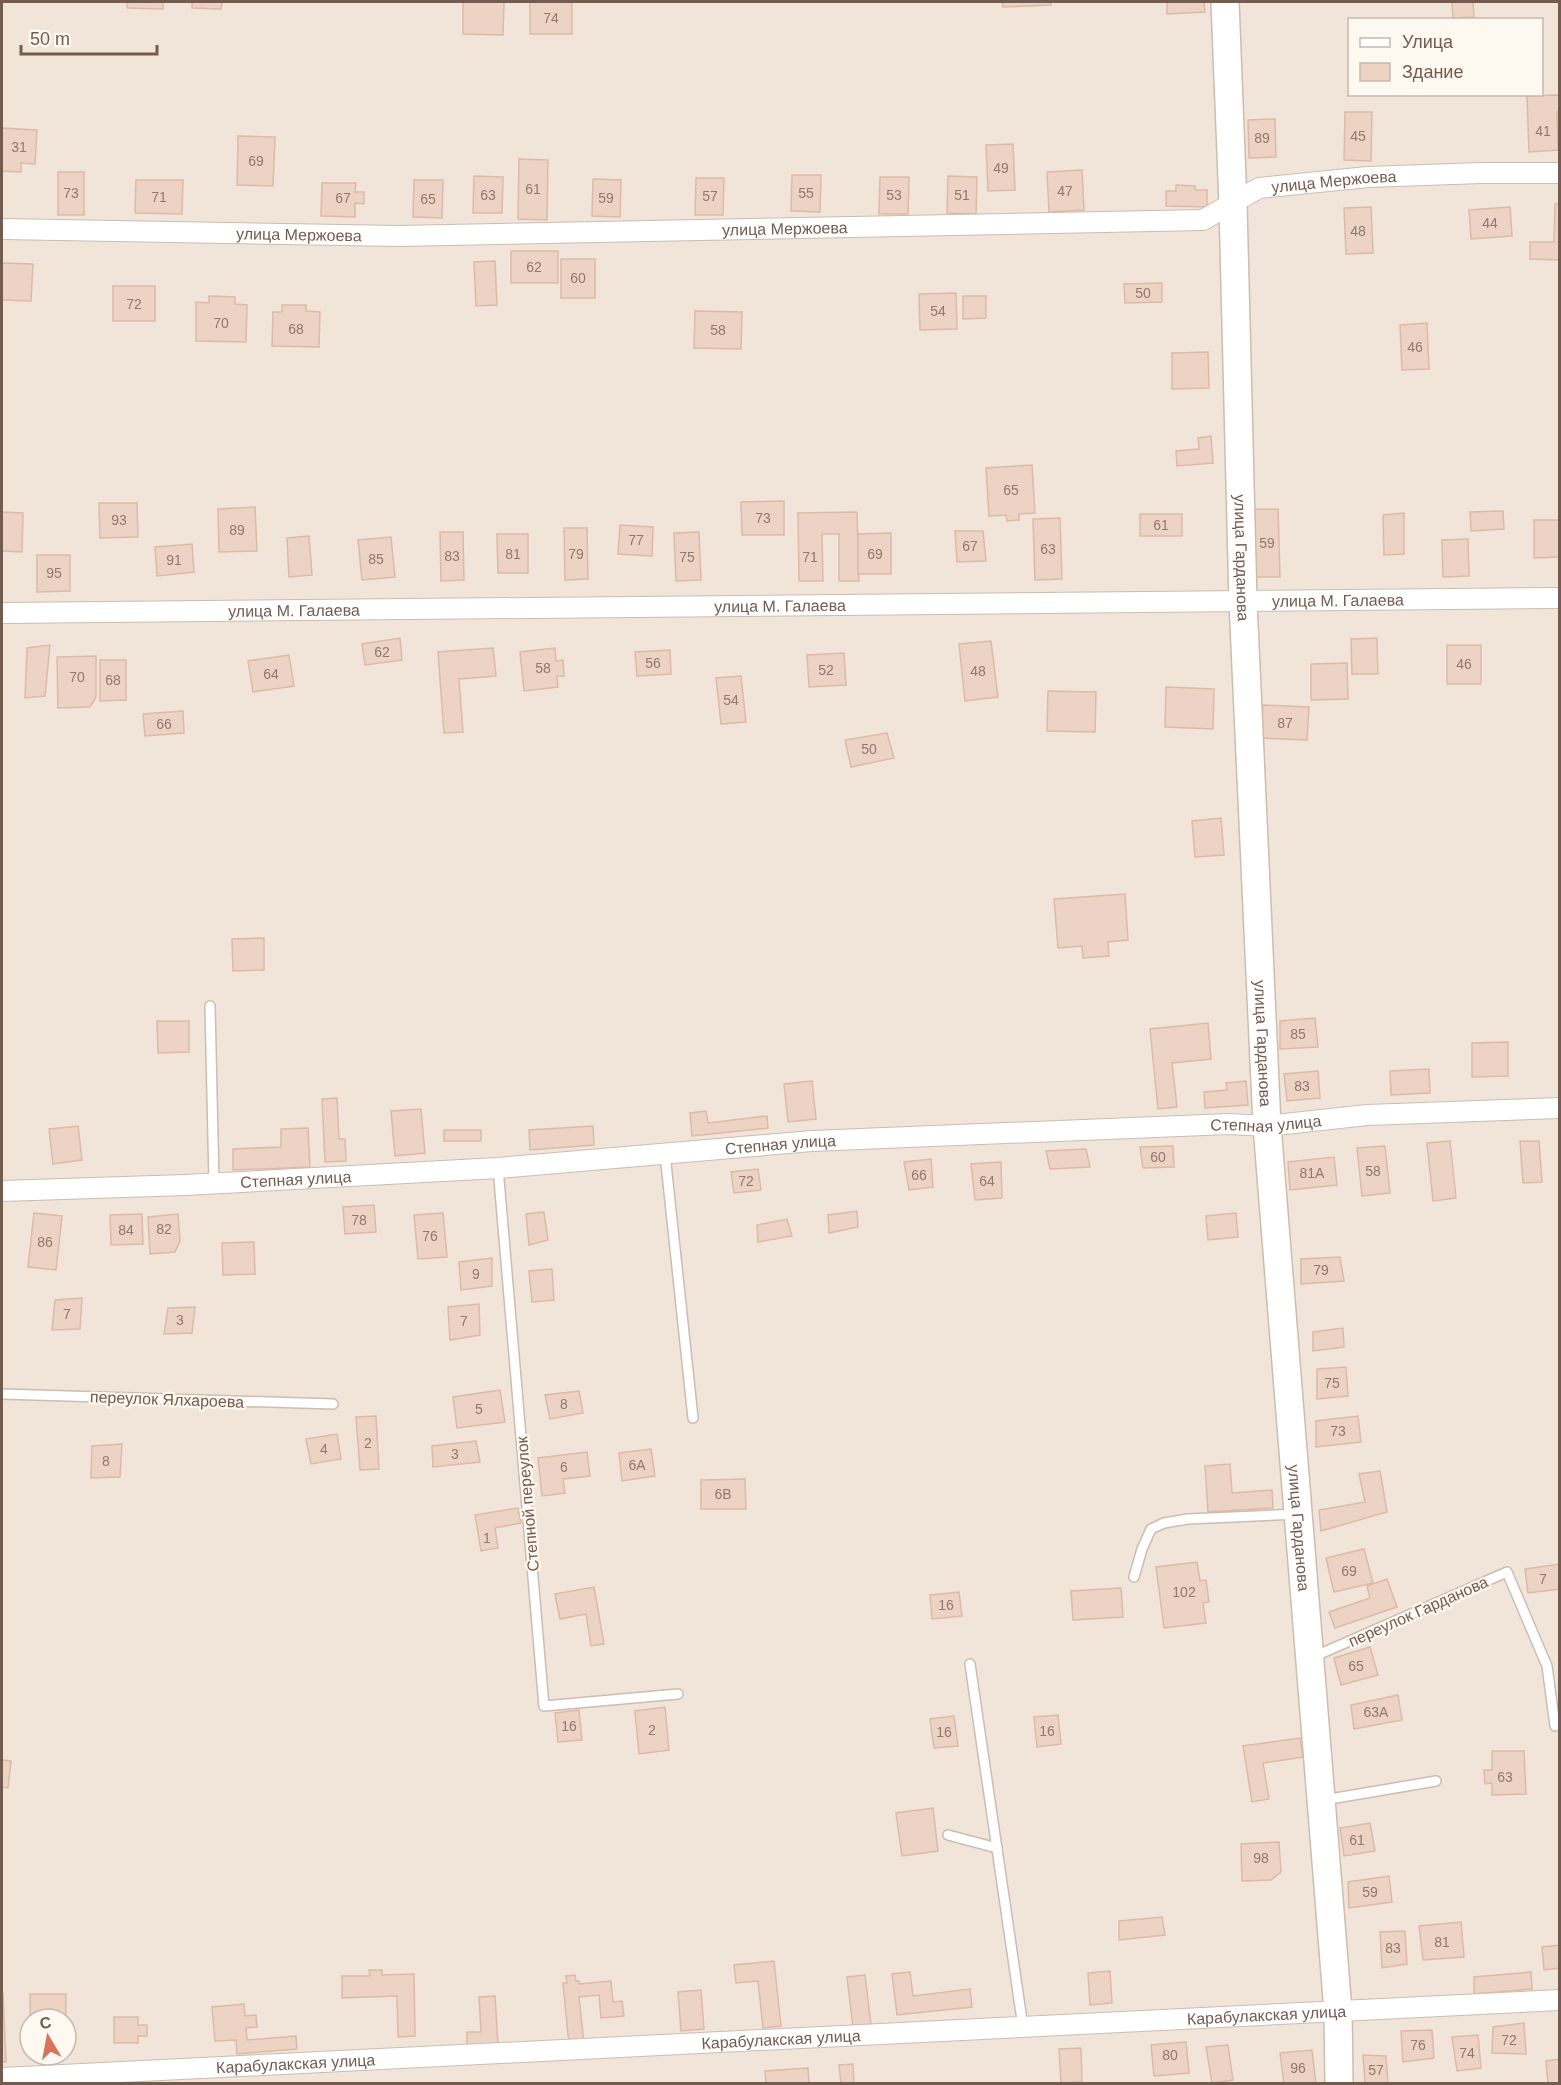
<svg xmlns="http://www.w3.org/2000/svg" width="1561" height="2085" font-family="Arial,sans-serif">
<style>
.residential{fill:#f1e5d9;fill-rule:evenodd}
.building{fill:#edd3c4;stroke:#debaa6;stroke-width:1.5}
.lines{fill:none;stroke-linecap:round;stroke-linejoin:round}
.lane-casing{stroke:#ccbcb1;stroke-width:12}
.street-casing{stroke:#ccbcb1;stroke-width:22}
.secondary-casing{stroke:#cebcae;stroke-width:30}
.lane{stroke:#fff;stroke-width:9}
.street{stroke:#fff;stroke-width:20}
.secondary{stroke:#fff;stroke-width:27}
.labels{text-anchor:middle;stroke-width:4.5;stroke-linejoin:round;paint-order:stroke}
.number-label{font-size:14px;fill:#92796d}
.street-label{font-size:16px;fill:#735b50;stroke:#fdf8f0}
</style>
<rect width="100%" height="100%" fill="#faf4ea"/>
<path class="residential" d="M2,2H1559V2083H2ZM1350,20H1542V94H1350ZM30,2019H66V2055H30Z"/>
<g class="building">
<polygon points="127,2 163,2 163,9 127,8"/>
<polygon points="192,2 222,2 221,9 192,8"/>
<polygon points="463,2 504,2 503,35 463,34"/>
<rect x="530" y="2" width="42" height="32"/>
<polygon points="1002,2 1051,2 1051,5 1003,7"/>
<polygon points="1167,2 1204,2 1205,12 1167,14"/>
<polygon points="1452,2 1473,2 1474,17 1453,18"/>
<polygon points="1560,95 1560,112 1557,112 1558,150 1529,152 1527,96"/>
<polygon points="1345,112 1372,112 1371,161 1344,160"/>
<polygon points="1275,119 1276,157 1249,158 1248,120"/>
<polygon points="2,128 37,130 35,164 21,163 21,172 2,171"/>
<polygon points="238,136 275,137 273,186 237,185"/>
<polygon points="1013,144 1015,190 988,191 986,145"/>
<polygon points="519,159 548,160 547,220 518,219"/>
<polygon points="1082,170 1084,210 1049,212 1047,172"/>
<rect x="58" y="172" width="26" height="43"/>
<polygon points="792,175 821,175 820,212 791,211"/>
<polygon points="474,176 503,177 502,213 473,213"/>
<polygon points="948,176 977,177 976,214 947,213"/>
<polygon points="880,177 909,177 908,214 879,214"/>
<polygon points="696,178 724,178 723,215 695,215"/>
<polygon points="593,179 621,180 620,217 592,216"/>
<polygon points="136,180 183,180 182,214 135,213"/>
<polygon points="414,180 443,180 442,218 413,217"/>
<polygon points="322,183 356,183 355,192 364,192 364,204 355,203 355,217 321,216"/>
<polygon points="1176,185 1195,186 1195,190 1207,190 1207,207 1166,206 1166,191 1176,191"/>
<polygon points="1555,204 1560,204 1560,260 1530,259 1530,242 1554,242"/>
<polygon points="1371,207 1373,253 1346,254 1344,208"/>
<polygon points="1510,207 1512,236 1471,239 1469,210"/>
<rect x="511" y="251" width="47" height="32"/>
<rect x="561" y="259" width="34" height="39"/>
<polygon points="495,261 497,305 476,306 474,262"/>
<polygon points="2,263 33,264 31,301 2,300"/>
<polygon points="1162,283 1162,302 1125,303 1124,284"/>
<rect x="113" y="286" width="42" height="35"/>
<polygon points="956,293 957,329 920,330 919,294"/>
<polygon points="209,296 235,297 235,304 247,305 246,342 196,341 196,302 209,303"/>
<polygon points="963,296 986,296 986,318 963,319"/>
<polygon points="282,305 306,305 306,311 320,312 319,347 272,346 273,312 282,312"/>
<polygon points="695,311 742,312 741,349 694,348"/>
<polygon points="1427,323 1429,369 1402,370 1400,325"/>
<polygon points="1208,352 1209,388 1172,389 1172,353"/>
<polygon points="1211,436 1213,463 1177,466 1176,451 1199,449 1198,438"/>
<polygon points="1032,465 1035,513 1019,514 1019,520 1007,521 1006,515 989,516 986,468"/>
<polygon points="784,501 784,535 742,535 741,502"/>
<polygon points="99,503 137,503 138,537 100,538"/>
<polygon points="255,507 257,551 219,552 218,509"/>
<polygon points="1254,509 1278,509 1280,577 1255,577"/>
<polygon points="1503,511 1504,529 1471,531 1470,512"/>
<polygon points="2,512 23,513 22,552 2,551"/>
<polygon points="857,512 859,581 839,581 839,534 822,534 823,581 799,581 798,513"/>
<polygon points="1404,513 1404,554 1384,555 1383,515"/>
<rect x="1140" y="514" width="42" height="22"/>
<polygon points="1060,518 1062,579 1035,580 1033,519"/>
<polygon points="1534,520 1560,520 1560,557 1534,558"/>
<polygon points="620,525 653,527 652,556 618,554"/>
<polygon points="564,528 587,528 588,579 565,580"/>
<polygon points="955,531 983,531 986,561 957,562"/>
<polygon points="440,532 463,532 464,580 441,581"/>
<polygon points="699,532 701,580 676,581 674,533"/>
<polygon points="891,533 891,574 858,574 858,534"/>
<polygon points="497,534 528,534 528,573 498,573"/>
<polygon points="309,536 312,575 289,577 287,538"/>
<polygon points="391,537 395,577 362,580 358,540"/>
<polygon points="1468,539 1469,576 1443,577 1442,540"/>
<polygon points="192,544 194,572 157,576 155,547"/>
<polygon points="37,555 70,555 70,591 37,592"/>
<polygon points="400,638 402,660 365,665 362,644"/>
<polygon points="1377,638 1378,674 1352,674 1351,639"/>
<polygon points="991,641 998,697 965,701 959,644"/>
<polygon points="50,645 45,696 25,698 27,648"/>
<rect x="1447" y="645" width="34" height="39"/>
<polygon points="493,648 496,676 459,679 463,732 444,733 438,652"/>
<polygon points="555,648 556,661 563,660 564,676 557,676 558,687 524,691 520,652"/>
<polygon points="670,650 671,674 637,676 635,652"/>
<polygon points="844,653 846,685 809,687 807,655"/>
<polygon points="289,655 294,686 253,692 248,661"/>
<polygon points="96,656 96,697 90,707 58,708 57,657"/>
<polygon points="100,660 126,660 126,700 100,701"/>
<polygon points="1347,663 1348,699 1311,700 1311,664"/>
<polygon points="741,676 746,722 721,724 716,678"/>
<polygon points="1166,687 1214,689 1213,729 1165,727"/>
<polygon points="1048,691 1096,692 1095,732 1047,731"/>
<polygon points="1263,705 1309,707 1307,740 1261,738"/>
<polygon points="183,711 184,733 145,736 143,714"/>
<polygon points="887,733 894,758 851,767 845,740"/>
<polygon points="1221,818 1224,855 1195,857 1192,821"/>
<polygon points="1125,894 1128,940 1108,942 1109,956 1083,958 1082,946 1058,948 1054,899"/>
<polygon points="264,938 264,970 233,971 232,939"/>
<polygon points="1315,1018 1318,1047 1280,1049 1280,1021"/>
<polygon points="157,1021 189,1021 189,1052 158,1053"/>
<polygon points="1208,1023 1211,1059 1172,1063 1177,1107 1158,1109 1150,1029"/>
<polygon points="1508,1042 1508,1076 1472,1077 1472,1043"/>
<polygon points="1429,1069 1430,1093 1391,1095 1390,1071"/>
<polygon points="1318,1071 1320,1098 1287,1101 1284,1074"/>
<polygon points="812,1081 816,1119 788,1122 784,1084"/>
<polygon points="1246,1081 1248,1105 1205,1108 1204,1092 1227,1090 1226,1083"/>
<polygon points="337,1098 339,1139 345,1139 346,1161 325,1162 322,1099"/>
<polygon points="421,1109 425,1153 395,1156 391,1111"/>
<polygon points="706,1111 708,1123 767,1116 768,1128 692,1136 690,1113"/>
<polygon points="78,1126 82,1160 53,1164 49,1129"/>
<polygon points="593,1126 594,1145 530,1150 529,1130"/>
<polygon points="308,1128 310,1167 233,1170 233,1149 281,1147 281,1129"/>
<rect x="444" y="1130" width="37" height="11"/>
<polygon points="1450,1141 1456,1198 1433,1201 1427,1143"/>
<polygon points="1520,1141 1539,1141 1542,1182 1523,1183"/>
<polygon points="1173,1146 1174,1167 1143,1168 1140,1147"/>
<polygon points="1385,1146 1390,1193 1362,1196 1357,1148"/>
<polygon points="1086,1149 1090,1167 1050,1169 1046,1151"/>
<polygon points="1334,1157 1337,1185 1290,1190 1288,1162"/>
<polygon points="931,1159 933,1187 909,1190 904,1162"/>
<polygon points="1001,1162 1002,1198 975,1200 971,1164"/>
<polygon points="758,1169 761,1190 734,1193 731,1172"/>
<polygon points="374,1205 376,1232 345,1234 343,1207"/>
<polygon points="857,1211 858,1227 829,1233 828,1215"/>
<polygon points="544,1212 548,1240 529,1245 526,1214"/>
<polygon points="34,1213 62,1216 56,1270 28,1267"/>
<polygon points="443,1213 447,1257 418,1259 414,1215"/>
<polygon points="1236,1213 1238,1237 1208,1240 1206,1216"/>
<polygon points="142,1214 143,1244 111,1245 110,1215"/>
<polygon points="178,1214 180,1241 175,1252 150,1254 148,1217"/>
<polygon points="787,1219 792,1236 758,1242 757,1225"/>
<polygon points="254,1242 255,1274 223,1275 222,1243"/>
<polygon points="1340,1257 1344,1281 1301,1284 1301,1259"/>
<polygon points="492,1258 492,1286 461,1290 459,1262"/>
<polygon points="552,1269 554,1300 532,1302 529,1271"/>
<polygon points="82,1298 80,1329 52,1330 55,1300"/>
<polygon points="479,1304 480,1335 450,1340 448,1307"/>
<polygon points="195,1307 192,1333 164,1334 168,1308"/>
<polygon points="1343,1328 1344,1347 1313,1351 1313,1332"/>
<polygon points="1346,1367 1348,1396 1317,1399 1317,1369"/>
<polygon points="500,1390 505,1422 457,1428 453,1397"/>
<polygon points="579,1391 583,1413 550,1419 545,1395"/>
<polygon points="376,1416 379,1469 360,1470 356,1417"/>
<polygon points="1358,1416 1361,1442 1316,1447 1316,1421"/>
<polygon points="337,1434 341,1459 311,1464 306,1439"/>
<polygon points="476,1441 480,1462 433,1467 432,1446"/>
<polygon points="122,1444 120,1477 91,1478 92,1446"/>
<polygon points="651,1449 655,1476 622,1481 619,1453"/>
<polygon points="587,1452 590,1476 563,1479 565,1493 542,1496 538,1458"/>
<polygon points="1230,1464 1232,1493 1272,1490 1273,1508 1208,1512 1205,1466"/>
<polygon points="1380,1471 1387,1512 1321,1531 1319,1510 1365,1502 1359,1474"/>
<polygon points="745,1479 746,1509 701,1509 701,1480"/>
<polygon points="518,1508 521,1523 495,1528 498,1548 481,1551 475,1515"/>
<polygon points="1364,1549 1373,1583 1334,1592 1326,1558"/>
<polygon points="1197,1562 1200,1581 1206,1580 1209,1602 1203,1603 1206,1623 1164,1628 1156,1567"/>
<polygon points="1560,1564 1560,1589 1528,1593 1525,1569"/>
<polygon points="1387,1579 1397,1607 1335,1628 1329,1612 1370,1598 1367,1586"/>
<polygon points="594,1587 604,1644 591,1646 586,1614 560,1619 555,1594"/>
<polygon points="1121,1588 1123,1617 1073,1620 1071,1591"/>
<polygon points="959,1592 962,1616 932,1619 930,1595"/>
<polygon points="1370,1647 1378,1675 1341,1685 1334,1658"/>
<polygon points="1398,1695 1402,1720 1354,1729 1351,1705"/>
<polygon points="665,1707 669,1750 639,1754 635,1711"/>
<polygon points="579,1710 582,1740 558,1742 555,1713"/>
<polygon points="1058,1715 1061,1744 1037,1747 1034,1717"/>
<polygon points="954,1716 958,1746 934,1748 930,1719"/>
<polygon points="1300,1738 1303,1757 1263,1763 1269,1799 1252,1802 1243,1746"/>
<polygon points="1492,1751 1524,1751 1526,1794 1492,1795 1492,1783 1485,1784 1484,1770 1492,1770"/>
<polygon points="2,1760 11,1761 8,1788 2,1787"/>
<polygon points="933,1808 938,1851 902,1856 896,1813"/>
<polygon points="1370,1823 1375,1851 1344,1856 1340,1828"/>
<polygon points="1279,1842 1281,1872 1271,1880 1242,1881 1241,1844"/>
<polygon points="1389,1876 1392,1902 1349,1908 1348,1882"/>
<polygon points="1162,1917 1165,1935 1119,1940 1119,1921"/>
<polygon points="1461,1922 1464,1957 1423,1960 1419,1926"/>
<polygon points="1405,1931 1407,1964 1382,1968 1380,1932"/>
<polygon points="1560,1945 1560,1968 1544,1970 1542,1947"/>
<polygon points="774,1961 781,2026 763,2028 758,1981 736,1983 734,1965"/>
<polygon points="369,1970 382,1970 382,1975 414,1974 415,2036 398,2037 397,1996 342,1998 342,1976 370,1976"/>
<polygon points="1110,1971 1112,2003 1090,2005 1088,1973"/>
<polygon points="910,1972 913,1996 970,1989 972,2007 897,2015 892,1974"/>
<polygon points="1531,1972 1532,1989 1474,1994 1474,1977"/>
<polygon points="575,1975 576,1981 579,1981 579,1984 611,1981 613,2002 622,2001 624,2016 601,2018 599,1995 579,1997 584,2044 569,2045 563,1983 567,1983 566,1976"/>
<polygon points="865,1975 871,2025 853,2027 847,1977"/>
<polygon points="701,1990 704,2029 681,2031 678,1992"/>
<polygon points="3,1994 6,2062 2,2062 2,1995"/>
<rect x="30" y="1994" width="36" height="25"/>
<polygon points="495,1996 498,2045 467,2047 467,2032 481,2032 479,1997"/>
<polygon points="244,2004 245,2016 256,2015 257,2027 246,2028 247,2040 296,2036 297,2049 237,2054 236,2040 215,2041 212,2007"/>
<polygon points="114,2017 138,2017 138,2025 147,2025 147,2036 138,2036 138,2043 114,2043"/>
<polygon points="1524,2023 1526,2054 1492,2053 1493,2027"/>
<polygon points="1432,2030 1434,2058 1403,2062 1401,2031"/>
<polygon points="1478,2035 1481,2068 1457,2071 1452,2037"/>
<polygon points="1186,2042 1189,2073 1154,2076 1151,2045"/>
<polygon points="1228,2045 1233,2080 1212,2083 1206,2047"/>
<polygon points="1081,2048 1082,2082 1061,2083 1059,2049"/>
<polygon points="1312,2050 1316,2084 1284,2084 1280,2053"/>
<polygon points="1363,2055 1386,2056 1388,2084 1365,2084"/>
<polygon points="1560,2059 1560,2084 1548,2084 1546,2061"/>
<polygon points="853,2064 854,2084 841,2084 839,2065"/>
<polygon points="808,2068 809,2084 766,2084 765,2071"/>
</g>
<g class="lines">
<defs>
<g id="lane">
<polyline points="210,1006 214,1183"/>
<polyline points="665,1154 693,1418"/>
<polyline points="498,1168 544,1706 678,1694"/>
<polyline points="2,1394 333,1404"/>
<polyline points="1134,1577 1142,1549 1151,1529 1164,1523 1188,1519 1297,1514"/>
<polyline points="1313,1657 1507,1572 1547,1666 1555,1726"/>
<polyline points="970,1664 1023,2027"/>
<polyline points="1324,1800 1436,1781"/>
<polyline points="948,1835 997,1848"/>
</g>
<g id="street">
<path id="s1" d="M2,229L398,236L1203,220L1259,188L1368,177L1482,173H1560"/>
<path id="s2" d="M2,613L1560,598"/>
<path id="s3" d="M2,1191L185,1185L498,1168L812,1141L1229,1124L1267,1126L1367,1115L1560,1108"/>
<path id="s4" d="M2,2078L1560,2000"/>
</g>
<g id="secondary">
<path id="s5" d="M1225,2L1233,204L1243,602L1267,1126L1338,2011L1339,2084"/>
</g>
</defs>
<use href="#lane" class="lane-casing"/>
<use href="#street" class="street-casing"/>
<use href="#secondary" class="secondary-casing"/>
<use href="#lane" class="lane"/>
<use href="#street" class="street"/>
<use href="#secondary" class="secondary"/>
</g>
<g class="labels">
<g class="number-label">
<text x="551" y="23">74</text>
<text x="1543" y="136">41</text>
<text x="1358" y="141">45</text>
<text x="1262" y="143">89</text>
<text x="19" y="152">31</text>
<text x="256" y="166">69</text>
<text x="1001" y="173">49</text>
<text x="533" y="194">61</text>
<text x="1065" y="196">47</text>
<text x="71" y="198">73</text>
<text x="806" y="198">55</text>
<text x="488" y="200">63</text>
<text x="894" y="200">53</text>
<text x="962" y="200">51</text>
<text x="710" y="201">57</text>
<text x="159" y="202">71</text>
<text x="343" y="203">67</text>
<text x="606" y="203">59</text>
<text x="428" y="204">65</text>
<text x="1490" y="228">44</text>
<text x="1358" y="236">48</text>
<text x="534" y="272">62</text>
<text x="578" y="283">60</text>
<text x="1143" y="298">50</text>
<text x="134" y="309">72</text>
<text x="938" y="316">54</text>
<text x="221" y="328">70</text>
<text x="296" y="334">68</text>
<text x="718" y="335">58</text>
<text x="1415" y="352">46</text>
<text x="1011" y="495">65</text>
<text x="763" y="523">73</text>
<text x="119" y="525">93</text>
<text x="1161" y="530">61</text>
<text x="237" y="535">89</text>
<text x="636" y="545">77</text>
<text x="1267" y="548">59</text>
<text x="970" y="551">67</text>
<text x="1048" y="554">63</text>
<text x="513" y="559">81</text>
<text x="576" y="559">79</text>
<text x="875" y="559">69</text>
<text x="452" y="561">83</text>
<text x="687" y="562">75</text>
<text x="810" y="562">71</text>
<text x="376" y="564">85</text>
<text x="174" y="565">91</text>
<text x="54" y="578">95</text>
<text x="382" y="657">62</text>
<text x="653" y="668">56</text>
<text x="1464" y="669">46</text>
<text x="543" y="673">58</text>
<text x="826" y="675">52</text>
<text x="978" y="676">48</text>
<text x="271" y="679">64</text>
<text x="77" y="682">70</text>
<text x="113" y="685">68</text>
<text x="731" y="705">54</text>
<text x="1285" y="728">87</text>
<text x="164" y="729">66</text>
<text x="869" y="754">50</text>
<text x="1298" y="1039">85</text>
<text x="1302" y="1091">83</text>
<text x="1158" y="1162">60</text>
<text x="1373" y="1176">58</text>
<text x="1312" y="1178">81А</text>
<text x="919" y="1180">66</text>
<text x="746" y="1186">72</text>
<text x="987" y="1186">64</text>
<text x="359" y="1225">78</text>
<text x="164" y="1234">82</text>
<text x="126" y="1235">84</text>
<text x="430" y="1241">76</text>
<text x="45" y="1247">86</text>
<text x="1321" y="1275">79</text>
<text x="476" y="1279">9</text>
<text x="67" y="1319">7</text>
<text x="180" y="1325">3</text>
<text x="464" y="1326">7</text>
<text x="1332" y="1388">75</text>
<text x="564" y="1409">8</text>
<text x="479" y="1414">5</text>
<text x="1338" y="1436">73</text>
<text x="368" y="1448">2</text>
<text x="324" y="1454">4</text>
<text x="455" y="1459">3</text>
<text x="106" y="1466">8</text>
<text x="637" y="1470">6А</text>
<text x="564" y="1472">6</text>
<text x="723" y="1499">6В</text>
<text x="487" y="1543">1</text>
<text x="1349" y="1576">69</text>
<text x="1543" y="1584">7</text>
<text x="1184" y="1597">102</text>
<text x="946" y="1610">16</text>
<text x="1356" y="1671">65</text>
<text x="1376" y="1717">63А</text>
<text x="569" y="1731">16</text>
<text x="652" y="1735">2</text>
<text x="1047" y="1736">16</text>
<text x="944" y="1737">16</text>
<text x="1505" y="1782">63</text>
<text x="1357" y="1845">61</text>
<text x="1261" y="1863">98</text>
<text x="1370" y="1897">59</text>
<text x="1442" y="1947">81</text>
<text x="1393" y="1953">83</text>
<text x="1509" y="2045">72</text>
<text x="1418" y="2050">76</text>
<text x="1467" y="2058">74</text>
<text x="1170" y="2060">80</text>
<text x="1298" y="2073">96</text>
<text x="1376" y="2075">57</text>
</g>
<g class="street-label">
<text dy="6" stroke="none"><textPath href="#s1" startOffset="1341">улица Мержоева</textPath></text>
<text dy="6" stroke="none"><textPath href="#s1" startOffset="783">улица Мержоева</textPath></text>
<text dy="6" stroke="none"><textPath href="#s1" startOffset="297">улица Мержоева</textPath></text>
<text dy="6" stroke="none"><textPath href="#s5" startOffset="556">улица Гарданова</textPath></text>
<text dy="6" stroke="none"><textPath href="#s2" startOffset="1336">улица М. Галаева</textPath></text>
<text dy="6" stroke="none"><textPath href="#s2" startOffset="778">улица М. Галаева</textPath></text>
<text dy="6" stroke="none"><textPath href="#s2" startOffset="292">улица М. Галаева</textPath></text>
<text dy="6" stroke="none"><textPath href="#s5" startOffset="1042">улица Гарданова</textPath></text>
<text dy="6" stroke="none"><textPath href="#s3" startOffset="1266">Степная улица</textPath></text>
<text dy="6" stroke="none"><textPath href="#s3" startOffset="780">Степная улица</textPath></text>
<text dy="6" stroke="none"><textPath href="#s3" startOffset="294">Степная улица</textPath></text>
<text transform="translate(167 1399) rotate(2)" y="6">переулок Ялхароева</text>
<text transform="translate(527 1504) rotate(-95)" y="6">Степной переулок</text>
<text dy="6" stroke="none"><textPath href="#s5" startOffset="1528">улица Гарданова</textPath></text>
<text transform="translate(1418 1611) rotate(-24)" y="6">переулок Гарданова</text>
<text dy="6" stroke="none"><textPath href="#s4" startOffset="1266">Карабулакская улица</textPath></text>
<text dy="6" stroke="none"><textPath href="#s4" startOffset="780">Карабулакская улица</textPath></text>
<text dy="6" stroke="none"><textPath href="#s4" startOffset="294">Карабулакская улица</textPath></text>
</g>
</g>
<rect width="1561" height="2085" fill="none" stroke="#735b50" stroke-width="6"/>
<rect x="1348" y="18" width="195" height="78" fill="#fdf8f0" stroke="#c6b9b0" stroke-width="1.5"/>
<rect x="1360" y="38" width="30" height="9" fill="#ffffff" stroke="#c6b9b0" stroke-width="1.5"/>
<text x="1402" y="48" font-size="18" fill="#735b50">Улица</text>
<rect x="1360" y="63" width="30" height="18" fill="#edd3c4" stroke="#c6b9b0" stroke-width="1.5"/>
<text x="1402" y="78" font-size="18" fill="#735b50">Здание</text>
<g transform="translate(48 2037) rotate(350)"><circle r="28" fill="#fdf8f0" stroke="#c6b9b0" stroke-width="1.5"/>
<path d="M0-4.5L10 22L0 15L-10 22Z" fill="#d7745c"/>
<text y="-9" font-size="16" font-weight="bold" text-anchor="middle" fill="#735b50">С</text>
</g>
<path d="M21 45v9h136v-9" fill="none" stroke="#735b50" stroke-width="3"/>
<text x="30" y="45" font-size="18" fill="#735b50" stroke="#fdf8f0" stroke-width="4.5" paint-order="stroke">50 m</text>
</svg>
